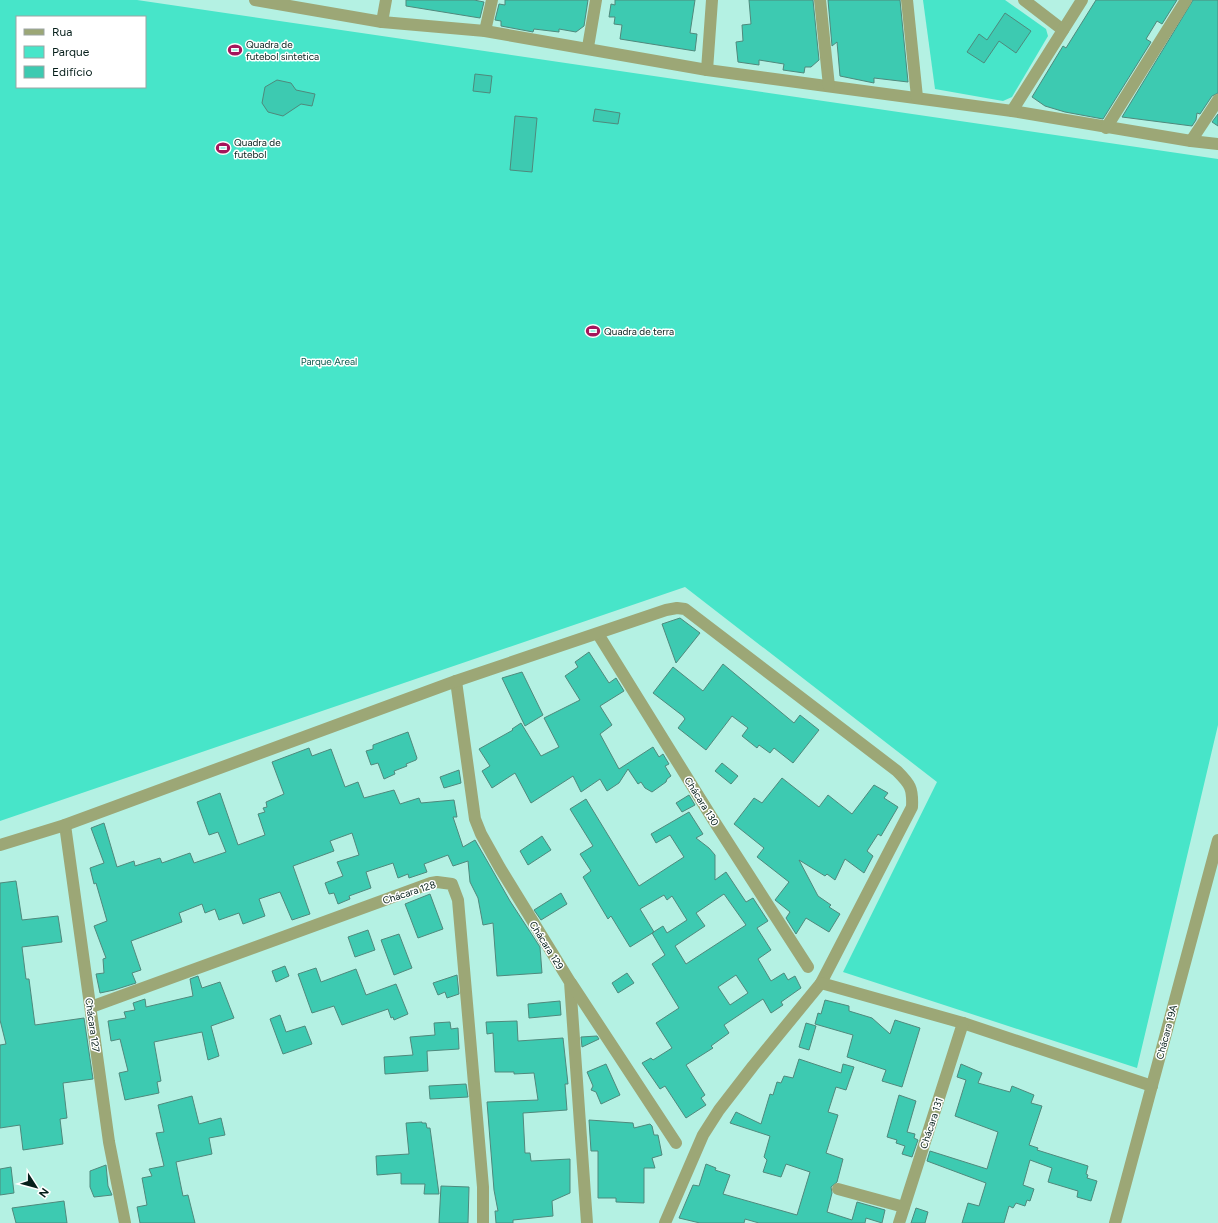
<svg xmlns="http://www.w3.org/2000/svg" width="1218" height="1223" font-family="Figtree,sans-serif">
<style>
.green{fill:#47e5c9;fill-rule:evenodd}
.building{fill:#3dcab1;stroke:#4f897c;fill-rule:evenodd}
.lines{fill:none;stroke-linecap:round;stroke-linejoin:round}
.minor{stroke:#9ca776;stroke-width:12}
.labels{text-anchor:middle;stroke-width:3;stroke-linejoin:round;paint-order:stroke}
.poi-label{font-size:10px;fill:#061f1b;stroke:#fff;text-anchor:start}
.park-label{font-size:10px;fill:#08594c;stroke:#fff}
.street-label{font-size:10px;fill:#061f1b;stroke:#fff}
</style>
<rect width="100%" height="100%" fill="#b4f1e3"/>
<g class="green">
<path d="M0,0H137L1218,159V725L1137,1068L843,972L937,782L685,587L0,821ZM17,17H145V87H17Z"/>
<polygon points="923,0 1005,0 1046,29 1048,36 1012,97 1003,101 935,89"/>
</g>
<g class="building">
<polygon points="406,0 474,0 484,2 480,18 406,6"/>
<polygon points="505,0 588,0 584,26 576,32 559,29 559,32 534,29 533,32 501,26 501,21 495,20 499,4 505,5"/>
<polygon points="615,0 695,0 690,33 697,34 695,51 620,39 622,25 614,24 615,17 609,17 611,4 615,5"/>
<polygon points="749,0 813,0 819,60 811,67 805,67 804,73 783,70 784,64 759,60 759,65 738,62 736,42 743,41 742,25 751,24"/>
<polygon points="828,0 900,0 908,82 874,78 874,83 840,76 837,42 832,46"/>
<polygon points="1096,0 1177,0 1162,24 1157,21 1146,39 1151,42 1103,119 1065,112 1045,106 1032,97 1063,46 1066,48"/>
<polygon points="1193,0 1218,0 1218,93 1212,96 1200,114 1197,113 1196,120 1192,126 1122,117"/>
<polygon points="1005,13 1031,31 1016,53 999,41 984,63 967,52 979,34 987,40"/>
<polygon points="475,74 492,76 490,93 473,91"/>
<polygon points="277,80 291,83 296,90 315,94 312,106 301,104 283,116 268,112 262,103 265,87"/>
<polygon points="595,109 620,113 618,124 593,121"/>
<polygon points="1218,114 1218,126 1212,122"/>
<polygon points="515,116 537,118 532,172 510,170"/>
<polygon points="680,618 700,633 676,663 662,624"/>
<polygon points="589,652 609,683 616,678 624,691 600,706 612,725 600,734 619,769 653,747 659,757 663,754 669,764 665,766 671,776 667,779 666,782 652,792 645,788 641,782 638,784 628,769 619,783 607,791 600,779 581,792 573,776 531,803 515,773 492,788 482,771 490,766 479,749 513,730 512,729 521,723 541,756 559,747 544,718 580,700 565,676 578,667 575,662"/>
<polygon points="723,664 794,723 800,715 819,730 793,763 774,748 770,753 759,745 757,748 742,736 748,728 732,716 706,750 678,728 685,719 683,716 653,693 673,667 703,691"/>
<polygon points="522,672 543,715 525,726 502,678"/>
<polygon points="408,732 417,758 416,760 406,764 407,766 394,771 395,774 384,779 378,763 371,765 366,751 373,749 373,745"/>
<polygon points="309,748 312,756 331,749 345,787 358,782 364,798 394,790 400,804 419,798 421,803 454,800 457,817 453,817 463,847 475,840 486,859 510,901 540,947 542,973 497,976 493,923 483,925 478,898 470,882 468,861 453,866 448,855 424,864 427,872 409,878 408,874 398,878 393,863 366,872 371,888 349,896 350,899 338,904 334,893 329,894 325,883 343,876 337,862 359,855 352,833 330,841 334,851 293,866 310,914 292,920 280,892 259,899 265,916 243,924 239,913 219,920 215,909 205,913 202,904 179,913 182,922 131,941 141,970 132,973 136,983 114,990 100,993 96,974 104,973 103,959 106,958 94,926 107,921 96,883 94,884 90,868 104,863 91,828 104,823 117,867 134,861 135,866 160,858 162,863 190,853 194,863 226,852 218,832 209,835 197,802 220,793 238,845 265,835 258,814 265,812 263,808 267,807 266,802 284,794 272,762"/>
<polygon points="722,763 738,776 731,784 715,771"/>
<polygon points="459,770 461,783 444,788 440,777"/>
<polygon points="782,778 819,807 828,795 852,814 874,785 888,793 884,798 898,807 881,836 878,834 867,851 873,856 864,873 845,859 835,880 827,874 825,876 799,860 818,896 831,905 829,907 840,914 829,932 806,918 796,934 786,918 790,912 775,900 789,882 757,857 764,848 734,824 754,798 762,803"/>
<polygon points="689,795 695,805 682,812 676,803"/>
<path d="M586,799L639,886L684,857L670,835L656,843L651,834L689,812L703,834L696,838L709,848L715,855V880L726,872L746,902L753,898L768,921L757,928L771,950L758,959L771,981L784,973L788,980L795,976L801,988L781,1002L783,1005L771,1013L763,999L724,1025L729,1033L711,1046L713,1048L686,1065L705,1095L701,1098L706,1105L686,1118L665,1086L660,1089L642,1063L651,1058L653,1060L672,1048L656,1023L679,1008L652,964L665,955L652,933L663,926L667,933L687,920L672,896L667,900L664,895L640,909L654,932L630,947L611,916L608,919L583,877L591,871L580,854L593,846L570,809ZM724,894L746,925L686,964L675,946L705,926L696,913ZM736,975L748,993L730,1005L718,987Z"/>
<polygon points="542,836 551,850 528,865 520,851"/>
<polygon points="16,881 22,920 58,916 62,942 22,947 26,979 29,979 35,1025 84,1018 93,1079 63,1083 67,1118 60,1119 63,1144 23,1150 20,1125 0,1128 0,1045 6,1044 0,1020 0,883"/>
<polygon points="561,893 567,904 541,920 534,910"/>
<polygon points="430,894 443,929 418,938 405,904"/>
<polygon points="368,930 375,950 355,957 348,937"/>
<polygon points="399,934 412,968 394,975 381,940"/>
<polygon points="285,966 289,976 276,982 272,971"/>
<polygon points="316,968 321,982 356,969 366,995 396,984 408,1014 394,1020 393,1017 391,1018 388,1009 342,1025 334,1006 312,1013 298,974"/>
<polygon points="627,973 634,983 618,993 612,983"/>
<polygon points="457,975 459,994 447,998 445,992 438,995 433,983"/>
<polygon points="198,976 202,988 220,982 234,1018 211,1026 219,1056 208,1060 202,1032 154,1042 161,1081 157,1082 159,1093 125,1100 119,1073 128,1071 120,1039 111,1041 108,1021 126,1018 124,1012 135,1010 133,1003 145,999 146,1007 193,996 190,979"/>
<polygon points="825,1000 849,1006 849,1011 872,1018 890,1034 895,1020 920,1028 902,1087 882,1081 886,1070 847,1057 853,1035 815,1024 818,1013 821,1014"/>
<polygon points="560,1001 561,1015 529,1018 528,1004"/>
<polygon points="280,1015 286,1032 305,1026 312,1044 283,1054 270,1019"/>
<polygon points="517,1021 518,1041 563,1038 568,1084 565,1084 567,1110 523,1113 525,1153 530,1153 531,1161 570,1159 570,1193 552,1201 553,1216 513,1220 513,1223 496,1223 495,1211 498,1211 494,1190 487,1102 538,1100 534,1073 514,1074 514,1072 495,1072 493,1033 487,1034 486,1022"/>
<polygon points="450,1022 451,1029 458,1028 459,1049 427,1051 428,1071 385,1074 384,1057 413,1055 410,1037 435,1035 434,1023"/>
<polygon points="806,1023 816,1026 809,1050 799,1047"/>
<polygon points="597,1036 599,1039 582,1047 581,1037"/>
<polygon points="799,1059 841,1073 843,1064 854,1067 846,1090 836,1087 828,1112 838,1115 826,1153 843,1159 837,1182 831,1187 832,1193 827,1212 852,1220 857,1202 885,1210 882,1223 866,1218 865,1223 759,1223 745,1219 744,1223 700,1223 679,1218 693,1185 699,1186 706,1164 716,1168 715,1170 730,1175 723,1194 797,1215 810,1172 786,1164 781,1177 763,1172 767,1160 764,1157 770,1136 730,1123 736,1112 761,1124 770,1094 773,1095 777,1082 781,1083 784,1076 793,1078"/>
<polygon points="606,1064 620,1095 601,1104 596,1092 591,1090 593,1086 587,1072"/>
<polygon points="961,1064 982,1073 978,1083 1010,1092 1012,1086 1034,1095 1031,1103 1042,1106 1029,1145 1038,1148 1037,1150 1088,1166 1086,1174 1088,1175 1087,1178 1097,1181 1091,1201 1077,1197 1078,1191 1048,1182 1052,1168 1030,1160 1023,1185 1034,1189 1030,1201 1027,1200 1025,1206 1016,1203 1013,1208 1009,1206 1004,1223 962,1223 968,1203 979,1206 986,1183 927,1161 930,1151 987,1169 998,1132 955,1116 966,1080 957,1077"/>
<polygon points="466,1084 468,1097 430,1099 429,1086"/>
<polygon points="899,1095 916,1101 907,1132 915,1134 914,1138 918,1140 912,1157 902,1154 905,1146 896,1143 897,1140 887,1137"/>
<polygon points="192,1096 199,1124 221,1118 225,1135 209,1138 212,1154 176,1162 183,1196 188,1195 195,1223 140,1223 137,1207 147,1205 142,1178 152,1176 149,1169 164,1166 156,1133 164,1132 158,1105"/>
<polygon points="589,1120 633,1123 634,1128 650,1124 652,1126 654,1135 658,1135 662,1155 652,1158 655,1168 644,1168 644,1203 616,1202 616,1198 598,1198 598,1151 591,1151"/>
<polygon points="422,1122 422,1123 426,1123 427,1128 430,1128 439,1194 424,1194 425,1184 401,1184 401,1173 377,1175 376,1156 409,1154 406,1123"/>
<polygon points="106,1165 108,1186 112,1195 94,1197 90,1187 90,1171"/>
<polygon points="11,1167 14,1193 0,1195 0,1169"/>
<polygon points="441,1186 469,1187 468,1223 439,1223"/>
<polygon points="64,1201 67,1223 16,1223 12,1208"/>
<polygon points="916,1208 928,1212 925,1223 911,1223"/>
</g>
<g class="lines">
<g class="minor">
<polyline points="255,0 382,22 485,31 707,70 1012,111 1191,141 1218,144"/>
<polyline points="820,0 829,86"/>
<polyline points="907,0 917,97"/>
<polyline points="1024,0 1063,30"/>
<polyline points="382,22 386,0"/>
<polyline points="485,31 492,0"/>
<polyline points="588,47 596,0"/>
<polyline points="707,70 712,0"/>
<polyline points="1012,111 1082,0"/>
<polyline points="1106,128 1186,0"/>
<polyline points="1191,141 1218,100"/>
<polyline points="598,634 714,821 808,967"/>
<polyline points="456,681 475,819 481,834 500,868 570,982 587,1223"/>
<polyline points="65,825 109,1142 125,1223"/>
<path d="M0,845L65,825L456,681L666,610L677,608L685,609L897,771C910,784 913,788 912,807L821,983L753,1066L719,1110L703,1135L665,1223"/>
<polyline points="571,983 676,1143"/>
<polyline points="821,983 963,1023 1152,1086"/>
<polyline points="91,1007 431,883 437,882 452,884 458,900 483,1187 483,1223"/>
<polyline points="838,1189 904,1207"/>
<polyline points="899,1223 963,1023"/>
<polyline points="1115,1223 1218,840"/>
</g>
</g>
<defs>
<symbol id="stadium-bare" viewBox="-9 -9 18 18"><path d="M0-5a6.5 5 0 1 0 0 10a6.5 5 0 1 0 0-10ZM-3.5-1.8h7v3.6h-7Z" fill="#a4165b" stroke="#fff" stroke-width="2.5" paint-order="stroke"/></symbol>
</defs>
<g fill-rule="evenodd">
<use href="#stadium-bare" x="225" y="40" width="20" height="20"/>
<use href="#stadium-bare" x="213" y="138" width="20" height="20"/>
<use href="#stadium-bare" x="583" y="321" width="20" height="20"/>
</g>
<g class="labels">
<g class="poi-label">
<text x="246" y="48">Quadra de<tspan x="246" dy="12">futebol sintetica</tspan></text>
<text x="234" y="146">Quadra de<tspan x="234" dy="12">futebol</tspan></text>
<text x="604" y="335">Quadra de terra</text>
</g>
<g class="park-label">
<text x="329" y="365">Parque Areal</text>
</g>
<g class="street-label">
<text transform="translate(702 801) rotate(58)" y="4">Chácara 130</text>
<text transform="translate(409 892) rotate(-18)" y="4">Chácara 128</text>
<text transform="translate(547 945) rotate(58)" y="4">Chácara 129</text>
<text transform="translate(93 1025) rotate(82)" y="4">Chácara 127</text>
<text transform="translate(1166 1032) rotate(-75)" y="4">Chácara 19A</text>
<text transform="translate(931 1123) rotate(-72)" y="4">Chácara 131</text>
</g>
</g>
<rect x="16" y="16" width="130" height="72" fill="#ffffff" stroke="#9ba5a4"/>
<rect x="24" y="29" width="20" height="6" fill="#9ca776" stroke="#9ba5a4"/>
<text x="52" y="36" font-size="12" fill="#061f1b">Rua</text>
<rect x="24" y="46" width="20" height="12" fill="#47e5c9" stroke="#9ba5a4"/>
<text x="52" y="56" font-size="12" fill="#061f1b">Parque</text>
<rect x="24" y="66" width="20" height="12" fill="#3dcab1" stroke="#9ba5a4"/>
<text x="52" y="76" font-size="12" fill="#061f1b">Edifício</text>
<g transform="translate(36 1187) rotate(126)" stroke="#ffffff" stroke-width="3" paint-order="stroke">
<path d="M0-3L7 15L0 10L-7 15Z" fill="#061f1b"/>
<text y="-6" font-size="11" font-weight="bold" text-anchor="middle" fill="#061f1b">N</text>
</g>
</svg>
